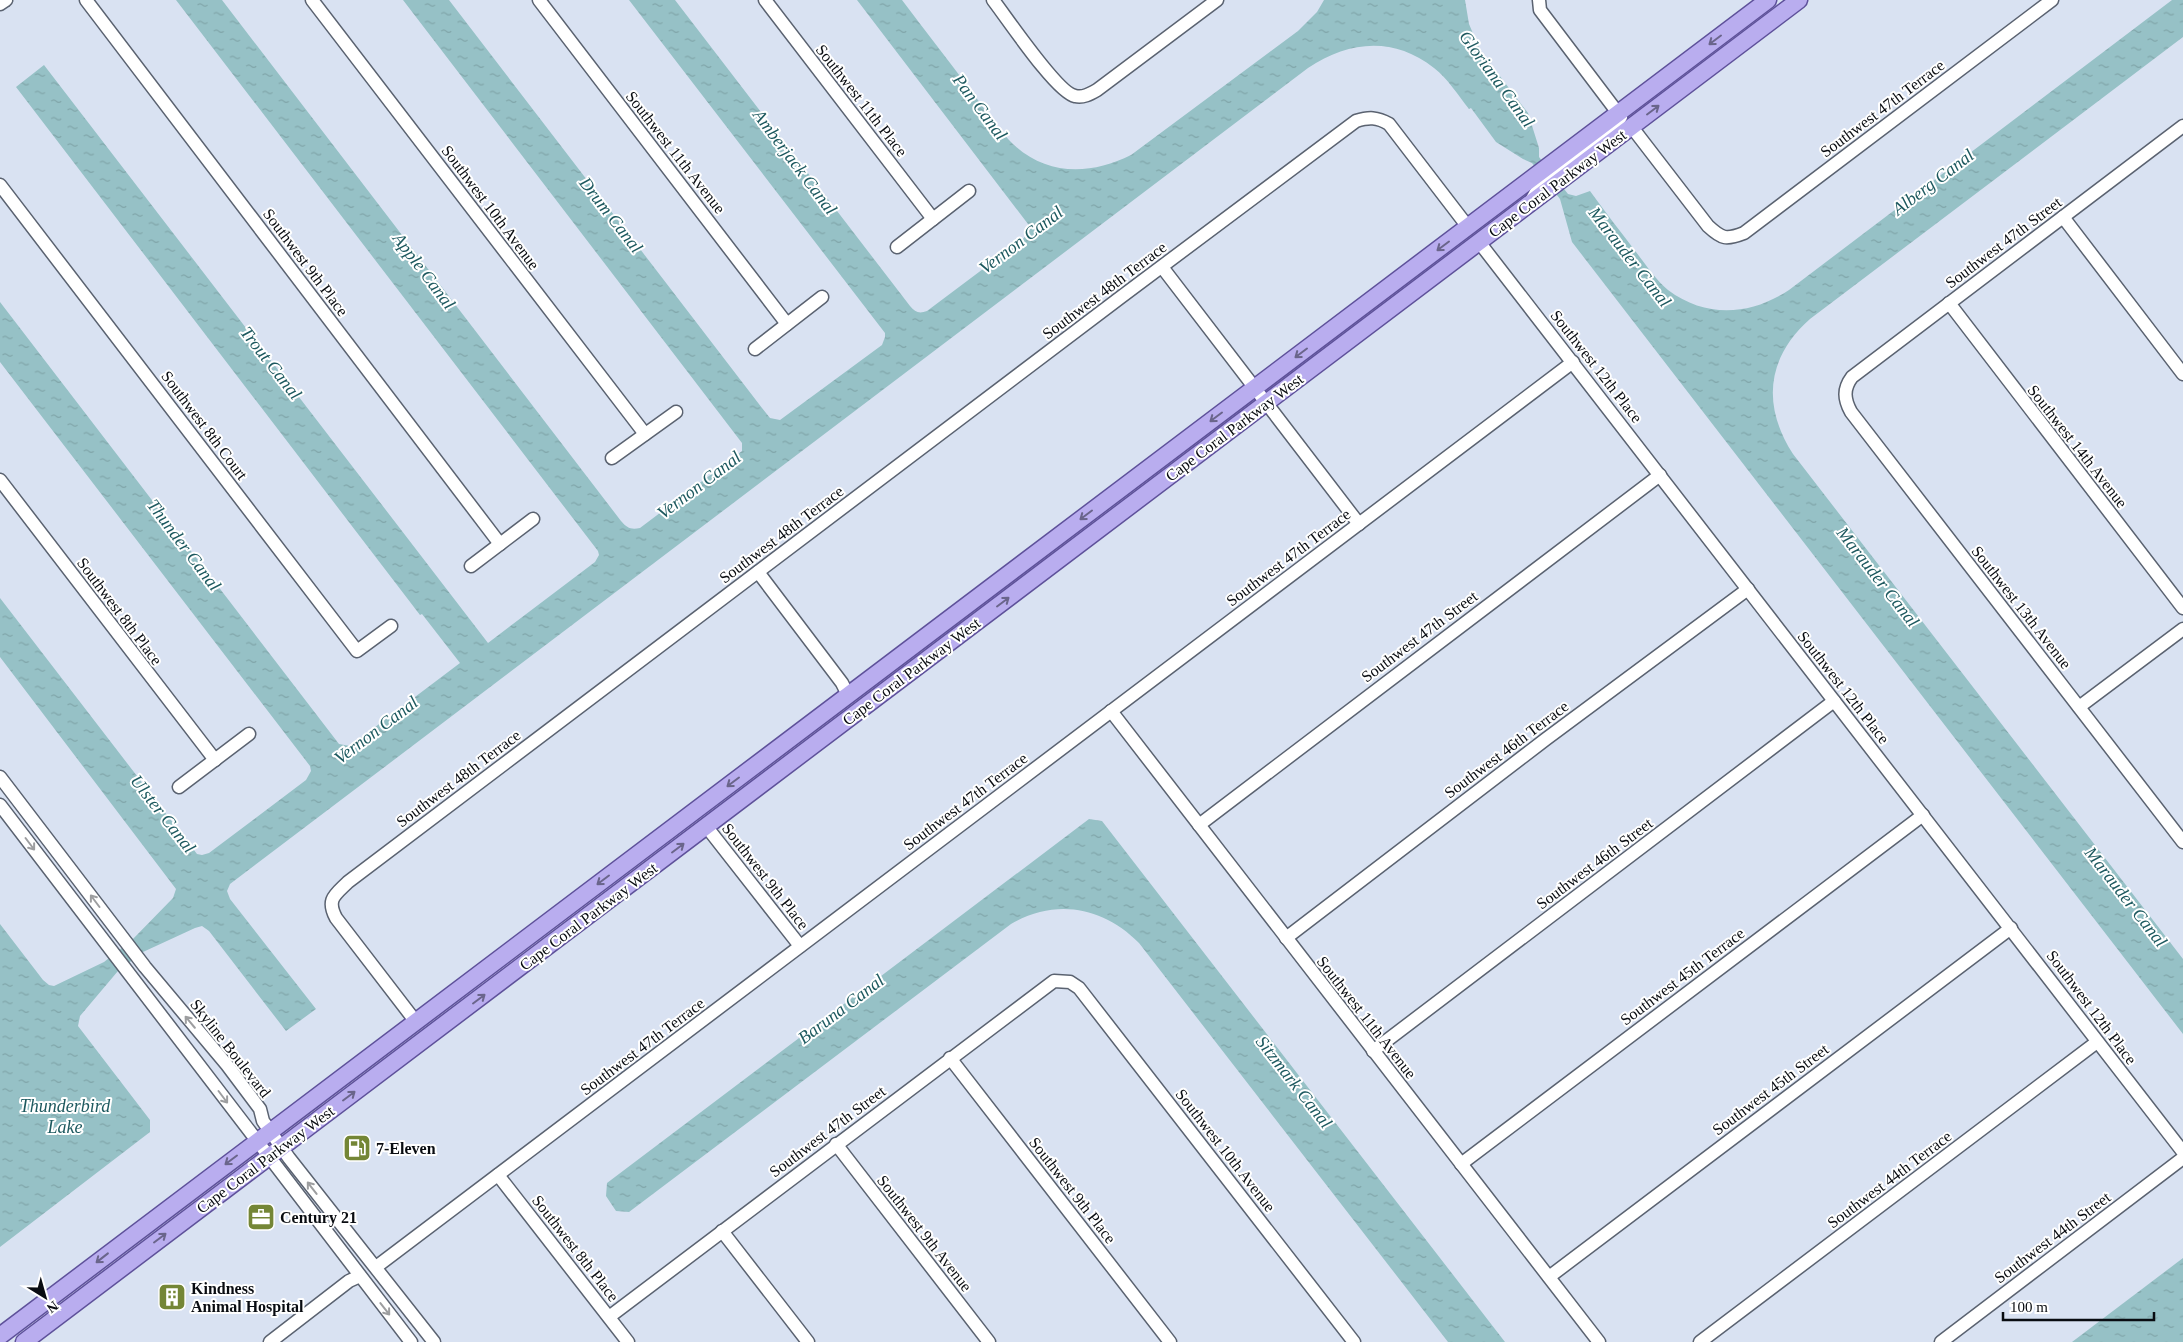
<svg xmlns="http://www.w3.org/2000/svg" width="2183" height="1342" font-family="Georgia,serif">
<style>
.water{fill:url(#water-ripples)}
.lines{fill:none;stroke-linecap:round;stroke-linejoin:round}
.minor-casing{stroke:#5a6270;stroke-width:15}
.major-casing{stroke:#5e519a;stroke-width:19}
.minor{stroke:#fff;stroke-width:12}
.major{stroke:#b9adef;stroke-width:16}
.oneway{stroke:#6a658b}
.oneway2{stroke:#9d9ea0}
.labels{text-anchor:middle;stroke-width:4;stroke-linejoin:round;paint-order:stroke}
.street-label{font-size:16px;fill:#090c11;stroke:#fff}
.poi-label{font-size:16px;font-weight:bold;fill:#090c11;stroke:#fff;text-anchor:start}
.water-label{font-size:18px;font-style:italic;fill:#1d595f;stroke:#fff}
</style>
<defs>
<pattern id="water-ripples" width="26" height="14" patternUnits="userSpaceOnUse" patternTransform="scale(1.25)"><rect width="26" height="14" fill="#96c1c6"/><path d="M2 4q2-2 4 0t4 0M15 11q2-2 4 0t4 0" fill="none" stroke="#80a5a9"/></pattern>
</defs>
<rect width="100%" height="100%" fill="#d9e2f2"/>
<g class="water">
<path d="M176,0H222L621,521C627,528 631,530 640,528L742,451V443L403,0H449L762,408L770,418L780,420L882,345L885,337V333L629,0H675L910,306C915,312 919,314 927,311L1023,239L1027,234L1028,224L857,0H902C924,29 947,59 969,88C982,105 994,124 1009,140C1043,176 1089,176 1131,155L1298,31L1317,12L1324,0H1465L1469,24L1480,50L1528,113L1539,148V157L1568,194L1576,196L1590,191C1605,212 1621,232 1636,252C1646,265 1656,280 1668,290C1707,319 1751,315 1789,290L2172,0H2183V37L1810,319C1766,358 1762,406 1793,454L2183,959V1034L1572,242L1560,199L1532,163L1523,159L1496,142L1471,108L1469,109C1458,95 1448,79 1434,68C1393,36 1349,41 1308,68L230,884L227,891L230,899L316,1009L286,1031L209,931L202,926L195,928L143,952L118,971L80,1016L78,1026L150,1120V1132L0,1247V924L43,980L49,985L54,986L104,962L132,940L173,898L176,889L0,657V598L197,854L202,855L209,853L306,780L311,771L310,766L0,362V302L339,744L350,746L460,663L422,614L420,615L16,87L44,65L488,643L595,562L599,555L598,551Z"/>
<path d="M1089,819L1102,821L1505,1342H1448L1139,943C1103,907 1056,898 1011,924L629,1212L616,1211L606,1196L607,1183Z"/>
<polygon points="2183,1258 2183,1342 2072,1342"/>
</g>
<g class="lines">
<defs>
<g id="minor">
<polyline points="86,0 500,544"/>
<polyline points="312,0 645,434"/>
<polyline points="539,0 787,324"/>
<polyline points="765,0 933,219"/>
<path d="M993,0C1007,18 1057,93 1075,96C1083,98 1090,94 1097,90L1217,0"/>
<polyline points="0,4 6,0"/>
<path d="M1631,126L1708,226C1722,239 1726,240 1744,233L2052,0"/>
<path d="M2183,126L1852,377C1843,389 1844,399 1851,412L2183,842"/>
<polyline points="0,185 357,651 391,626"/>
<polyline points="1532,199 1540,185 1611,132 1621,117 1540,10 1539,0"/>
<polyline points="2063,217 2183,374"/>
<polyline points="1479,242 2183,1152"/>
<polyline points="897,247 969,191"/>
<polyline points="1162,267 1359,524"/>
<polyline points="1949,303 2183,608"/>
<polyline points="755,349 822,297"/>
<polyline points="612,458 676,412"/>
<polyline points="0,480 215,760"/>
<polyline points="471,566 533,519"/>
<polyline points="758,572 842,683 848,695"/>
<polyline points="2079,707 2183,629"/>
<polyline points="1111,711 1599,1342"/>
<polyline points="0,777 145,967 227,1065 260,1109 263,1121 289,1158 434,1342"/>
<polyline points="179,787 249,734"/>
<polyline points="0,805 411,1342"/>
<polyline points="1199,825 1660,475"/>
<polyline points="706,826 800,946"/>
<polyline points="1286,938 1546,739 1748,589"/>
<path d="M416,1022L336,918C326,899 335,895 348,882L1121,297L1356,121C1369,117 1377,117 1389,124L1468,227"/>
<polyline points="1373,1051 1834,701"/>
<polyline points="950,1058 1170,1342"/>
<polyline points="836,1144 989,1342"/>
<polyline points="1461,1164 1923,815"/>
<polyline points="498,1175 628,1342"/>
<polyline points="722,1231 808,1342"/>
<polyline points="376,1267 1573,362"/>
<polyline points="1549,1277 2011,928"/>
<polyline points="609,1317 1054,981 1070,982 1079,988 1354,1342"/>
<polyline points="270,1342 349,1281 360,1276"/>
<polyline points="1700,1342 2097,1042"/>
<polyline points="1941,1342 2183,1158"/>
</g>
<g id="major">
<polyline points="0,1336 1768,0"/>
<polyline points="24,1342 1799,0"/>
</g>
</defs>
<use href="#minor" class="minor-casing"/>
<use href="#major" class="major-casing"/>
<use href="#minor" class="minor"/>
<use href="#major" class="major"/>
</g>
<defs><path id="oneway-shaft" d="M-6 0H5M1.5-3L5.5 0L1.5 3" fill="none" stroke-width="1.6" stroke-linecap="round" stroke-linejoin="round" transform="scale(1.25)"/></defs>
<g class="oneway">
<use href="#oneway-shaft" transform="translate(1715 40) rotate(143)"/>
<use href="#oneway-shaft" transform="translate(1653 110) rotate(-37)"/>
<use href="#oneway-shaft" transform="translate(1443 246) rotate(143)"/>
<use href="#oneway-shaft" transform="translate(1301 353) rotate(143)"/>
<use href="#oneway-shaft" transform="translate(1216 417) rotate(143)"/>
<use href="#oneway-shaft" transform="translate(1086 515) rotate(143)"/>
<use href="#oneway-shaft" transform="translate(1003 602) rotate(-37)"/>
<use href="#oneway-shaft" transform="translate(733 782) rotate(143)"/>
<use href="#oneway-shaft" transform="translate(678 848) rotate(-37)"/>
<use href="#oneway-shaft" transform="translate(603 880) rotate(143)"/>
<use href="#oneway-shaft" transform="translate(479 999) rotate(-37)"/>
<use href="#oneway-shaft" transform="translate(349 1096) rotate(-37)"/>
<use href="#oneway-shaft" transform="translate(231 1160) rotate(143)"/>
<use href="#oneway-shaft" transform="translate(160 1238) rotate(-37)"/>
<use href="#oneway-shaft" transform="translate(102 1258) rotate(142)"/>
</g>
<g class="oneway2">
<use href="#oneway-shaft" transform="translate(30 844) rotate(53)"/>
<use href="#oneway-shaft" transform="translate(95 901) rotate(-127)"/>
<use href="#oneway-shaft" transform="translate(190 1022) rotate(-130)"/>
<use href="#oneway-shaft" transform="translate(223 1097) rotate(53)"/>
<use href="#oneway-shaft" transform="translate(312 1188) rotate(-128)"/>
<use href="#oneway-shaft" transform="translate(385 1309) rotate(52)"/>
</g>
<defs>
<symbol id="fuel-square" viewBox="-11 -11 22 22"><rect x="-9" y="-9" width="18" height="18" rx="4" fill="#748636" stroke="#fff"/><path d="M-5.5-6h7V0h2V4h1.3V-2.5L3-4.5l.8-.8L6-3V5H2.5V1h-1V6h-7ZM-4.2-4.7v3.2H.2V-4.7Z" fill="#fff"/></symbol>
<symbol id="office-square" viewBox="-11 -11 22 22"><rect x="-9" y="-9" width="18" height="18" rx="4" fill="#748636" stroke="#fff"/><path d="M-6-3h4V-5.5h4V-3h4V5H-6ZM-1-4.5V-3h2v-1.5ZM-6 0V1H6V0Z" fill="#fff"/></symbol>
<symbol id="building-square" viewBox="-11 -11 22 22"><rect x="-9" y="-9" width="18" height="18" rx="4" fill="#748636" stroke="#fff"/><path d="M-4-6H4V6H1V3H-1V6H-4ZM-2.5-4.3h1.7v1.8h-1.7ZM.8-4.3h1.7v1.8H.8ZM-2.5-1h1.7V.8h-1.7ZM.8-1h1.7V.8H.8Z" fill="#fff"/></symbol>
</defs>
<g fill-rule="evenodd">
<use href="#fuel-square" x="341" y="1132" width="32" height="32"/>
<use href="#office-square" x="245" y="1201" width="32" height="32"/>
<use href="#building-square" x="156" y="1281" width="32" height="32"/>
</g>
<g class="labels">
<g class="street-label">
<text transform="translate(862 100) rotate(52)" y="6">Southwest 11th Place</text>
<text transform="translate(1882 108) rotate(-37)" y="6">Southwest 47th Terrace</text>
<text transform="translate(676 152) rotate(52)" y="6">Southwest 11th Avenue</text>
<text transform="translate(1557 183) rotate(-37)" y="6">Cape Coral Parkway West</text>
<text transform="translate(491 207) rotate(53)" y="6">Southwest 10th Avenue</text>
<text transform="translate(2003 242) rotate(-37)" y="6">Southwest 47th Street</text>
<text transform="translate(306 262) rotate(53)" y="6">Southwest 9th Place</text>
<text transform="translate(1104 290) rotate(-37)" y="6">Southwest 48th Terrace</text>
<text transform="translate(1597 366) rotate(52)" y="6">Southwest 12th Place</text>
<text transform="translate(205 425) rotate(53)" y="6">Southwest 8th Court</text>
<text transform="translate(1234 427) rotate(-37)" y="6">Cape Coral Parkway West</text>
<text transform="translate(2078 446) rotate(52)" y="6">Southwest 14th Avenue</text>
<text transform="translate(781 534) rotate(-37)" y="6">Southwest 48th Terrace</text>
<text transform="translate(1288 557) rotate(-37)" y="6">Southwest 47th Terrace</text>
<text transform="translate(2022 607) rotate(52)" y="6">Southwest 13th Avenue</text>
<text transform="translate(120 611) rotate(53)" y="6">Southwest 8th Place</text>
<text transform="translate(1419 636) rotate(-37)" y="6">Southwest 47th Street</text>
<text transform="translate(911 671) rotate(-37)" y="6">Cape Coral Parkway West</text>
<text transform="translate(1844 687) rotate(52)" y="6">Southwest 12th Place</text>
<text transform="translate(1506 749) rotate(-37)" y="6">Southwest 46th Terrace</text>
<text transform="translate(458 778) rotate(-37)" y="6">Southwest 48th Terrace</text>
<text transform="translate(965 801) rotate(-37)" y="6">Southwest 47th Terrace</text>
<text transform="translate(1594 863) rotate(-37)" y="6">Southwest 46th Street</text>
<text transform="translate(766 876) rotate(52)" y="6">Southwest 9th Place</text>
<text transform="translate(588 916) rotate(-37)" y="6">Cape Coral Parkway West</text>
<text transform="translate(1682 976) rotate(-37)" y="6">Southwest 45th Terrace</text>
<text transform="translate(2092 1007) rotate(53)" y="6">Southwest 12th Place</text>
<text transform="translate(1367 1017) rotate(52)" y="6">Southwest 11th Avenue</text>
<text transform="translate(642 1046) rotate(-37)" y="6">Southwest 47th Terrace</text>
<text transform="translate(231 1048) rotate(52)" y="6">Skyline Boulevard</text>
<text transform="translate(1770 1089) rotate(-37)" y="6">Southwest 45th Street</text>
<text transform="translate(827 1131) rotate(-37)" y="6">Southwest 47th Street</text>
<text transform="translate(1226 1150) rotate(52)" y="6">Southwest 10th Avenue</text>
<text transform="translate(265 1159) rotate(-37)" y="6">Cape Coral Parkway West</text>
<text transform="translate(1889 1179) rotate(-37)" y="6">Southwest 44th Terrace</text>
<text transform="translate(1073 1190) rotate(52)" y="6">Southwest 9th Place</text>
<text transform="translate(925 1233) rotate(52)" y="6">Southwest 9th Avenue</text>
<text transform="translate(2052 1237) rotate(-37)" y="6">Southwest 44th Street</text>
<text transform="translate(576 1248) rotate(52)" y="6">Southwest 8th Place</text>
</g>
<g class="poi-label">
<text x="376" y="1154">7-Eleven</text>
<text x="280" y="1223">Century 21</text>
<text x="191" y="1294">Kindness<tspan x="191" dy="18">Animal Hospital</tspan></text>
</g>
<g class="water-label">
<text transform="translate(1497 79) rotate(54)" y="6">Gloriana Canal</text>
<text transform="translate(980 107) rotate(53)" y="6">Pan Canal</text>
<text transform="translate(795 162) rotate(53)" y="6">Amberjack Canal</text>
<text transform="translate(1933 182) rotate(-37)" y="6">Alberg Canal</text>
<text transform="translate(611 215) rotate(52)" y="6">Drum Canal</text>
<text transform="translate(1021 240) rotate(-37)" y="6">Vernon Canal</text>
<text transform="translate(1630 257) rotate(52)" y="6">Marauder Canal</text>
<text transform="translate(424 271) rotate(53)" y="6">Apple Canal</text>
<text transform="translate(271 363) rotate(52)" y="6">Trout Canal</text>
<text transform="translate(699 485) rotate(-37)" y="6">Vernon Canal</text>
<text transform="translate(184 545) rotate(53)" y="6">Thunder Canal</text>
<text transform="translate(1878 577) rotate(52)" y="6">Marauder Canal</text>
<text transform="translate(376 730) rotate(-37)" y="6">Vernon Canal</text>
<text transform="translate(163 814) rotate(52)" y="6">Ulster Canal</text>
<text transform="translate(2126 897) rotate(52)" y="6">Marauder Canal</text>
<text transform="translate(841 1009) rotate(-37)" y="6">Baruna Canal</text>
<text transform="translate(1294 1082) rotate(52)" y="6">Sitzmark Canal</text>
<text x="65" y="1112">Thunderbird<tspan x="65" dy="21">Lake</tspan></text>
</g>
</g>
<g transform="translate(45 1297) rotate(143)" stroke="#ffffff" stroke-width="4" paint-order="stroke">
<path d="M0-4L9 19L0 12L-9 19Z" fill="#090c11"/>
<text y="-8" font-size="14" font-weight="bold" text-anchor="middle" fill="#090c11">N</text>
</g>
<path d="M2003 1312v8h151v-8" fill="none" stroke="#090c11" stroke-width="2.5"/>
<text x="2010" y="1312" font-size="15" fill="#090c11" stroke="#ffffff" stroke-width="4" paint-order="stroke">100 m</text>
</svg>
